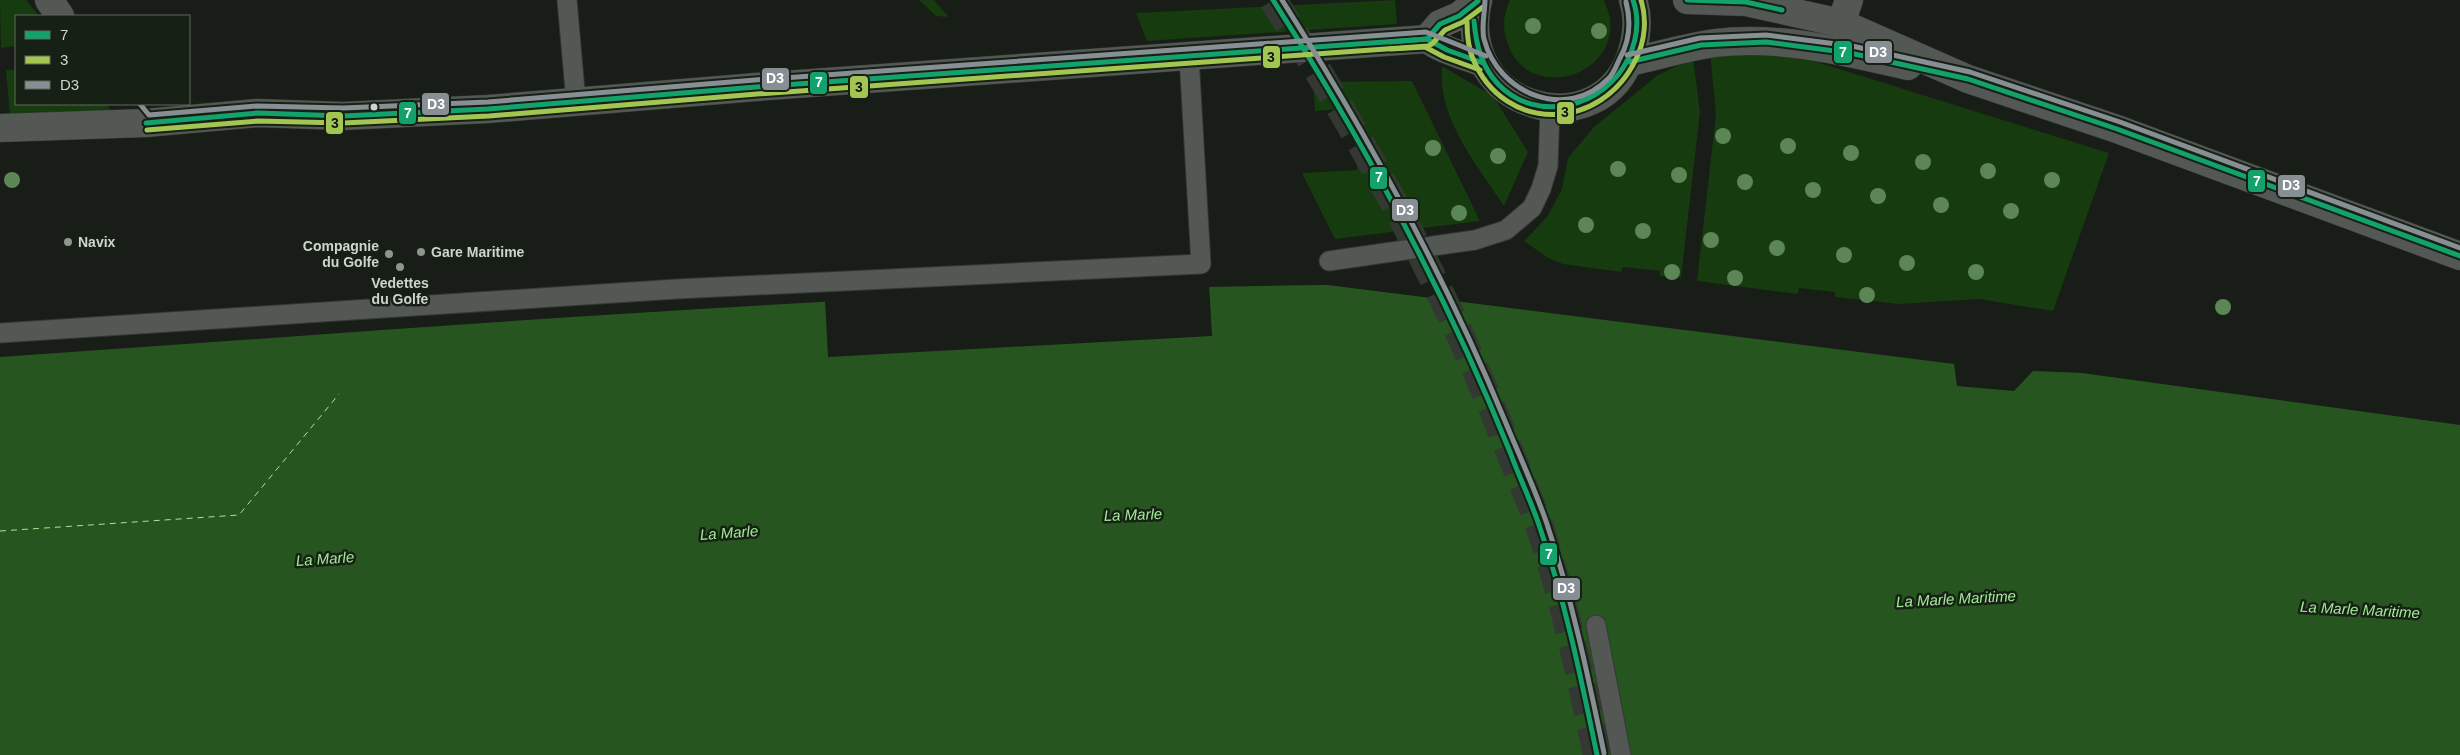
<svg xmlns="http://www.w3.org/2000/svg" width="2460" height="755" font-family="Helvetica,sans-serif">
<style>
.green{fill:#153b0e}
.water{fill:#275520}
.pier{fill:#181d17}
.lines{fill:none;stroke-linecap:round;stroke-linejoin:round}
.ferry{stroke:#a1ea96;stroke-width:1;stroke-dasharray:6 5;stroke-linecap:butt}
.secondary-tunnel{stroke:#333932;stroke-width:28;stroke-dasharray:28 14;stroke-linecap:butt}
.service-casing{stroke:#343833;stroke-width:21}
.minor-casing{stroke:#343833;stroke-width:29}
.secondary-casing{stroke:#343833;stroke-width:29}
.service{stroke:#545854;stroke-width:19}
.minor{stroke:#545854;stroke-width:28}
.secondary{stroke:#545854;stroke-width:28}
.bus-1-casing{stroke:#162014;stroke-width:9}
.bus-2-casing{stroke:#162014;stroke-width:9}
.bus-3-casing{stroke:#162014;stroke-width:9}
.bus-1{stroke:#13a26c;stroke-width:5}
.bus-2{stroke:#a3c653;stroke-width:5}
.bus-3{stroke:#888f94;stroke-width:5}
.tree{fill:#5c8655}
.bus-dot{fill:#ced5cd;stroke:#162014;stroke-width:2}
.poi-dot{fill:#8e958d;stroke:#162014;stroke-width:2}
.labels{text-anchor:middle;stroke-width:5;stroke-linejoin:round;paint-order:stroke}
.poi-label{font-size:14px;font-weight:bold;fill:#ced5cd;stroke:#162014;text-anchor:start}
.water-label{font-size:15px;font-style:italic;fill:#a1ea96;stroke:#162014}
.line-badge{stroke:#162014;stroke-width:2}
.badge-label{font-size:14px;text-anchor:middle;font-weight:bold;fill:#fff}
.pale-badge-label{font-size:14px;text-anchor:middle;font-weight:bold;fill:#111}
</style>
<rect width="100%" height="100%" fill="#181d17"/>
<g class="green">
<polygon points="0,0 26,0 39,16 16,16 16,46 1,48"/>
<polygon points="919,0 934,0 949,17 936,16"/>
<polygon points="1395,0 1397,24 1147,41 1136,13"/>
<path d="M1510,0H1604C1606,6 1609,12 1610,18C1618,79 1527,102 1508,44C1502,29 1503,15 1510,0Z"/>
<polygon points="1710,53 1788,53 2109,153 2053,311 1979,299 1899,304 1835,297 1835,292 1799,288 1798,294 1697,281 1716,114"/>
<polygon points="1693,58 1700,112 1681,278 1660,276 1660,271 1623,267 1621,272 1563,264 1548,258 1524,241 1547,217 1562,189 1568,158 1594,127 1658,75"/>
<path d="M1442,66L1493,96L1528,152L1504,206C1477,165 1437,118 1442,66Z"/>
<polygon points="6,70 16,70 16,104 106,104 113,113 10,117"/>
<polygon points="1412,81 1480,221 1335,239 1302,173 1357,170 1355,108 1315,111 1313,82"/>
</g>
<path class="water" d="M1328,285L1954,364L1957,386L2014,391L2033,371L2082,373L2460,425V755H0V357C442,327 884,289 1328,285Z"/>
<polygon class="pier" points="1209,284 1212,336 828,357 825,300"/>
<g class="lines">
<polyline class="ferry" points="0,531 239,515 339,394"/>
<path class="secondary-tunnel" d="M1273,0C1364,140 1444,286 1505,440C1516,469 1529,497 1539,525C1564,600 1581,678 1597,755"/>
<defs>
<g id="service">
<polyline points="567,0 576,102"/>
<polyline points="1329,261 1475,240 1506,230 1532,208 1541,189 1548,166 1550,108"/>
<polyline points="0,333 677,289 1201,264 1189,57"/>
<polyline points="1596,625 1621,755"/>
</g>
<g id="minor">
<polyline points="49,0 60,16"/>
<polyline points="1841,23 1849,0"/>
<polyline points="1427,39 1440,24 1459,16 1478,1"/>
<path d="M0,128L146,123L258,113L343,116L488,109L756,87L1427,39C1443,51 1464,55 1483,63"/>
</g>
<g id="secondary">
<path d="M1478,0C1452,111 1603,149 1632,52C1637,35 1639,17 1633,0"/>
<polyline points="1687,0 1746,2 1841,23 1968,79 2117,129 2460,256"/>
<path d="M1629,62C1657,56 1686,47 1715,43C1780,35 1846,52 1908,66"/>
</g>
</defs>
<use href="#service" class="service-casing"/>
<use href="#minor" class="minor-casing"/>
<use href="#secondary" class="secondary-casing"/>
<use href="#service" class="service"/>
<use href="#minor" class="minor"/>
<use href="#secondary" class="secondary"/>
<defs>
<g id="bus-1">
<path d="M1273,0C1365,144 1446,293 1510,452C1519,477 1531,501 1539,525C1565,600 1581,678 1597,755"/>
<polyline points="1687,0 1746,2 1782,10"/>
<path d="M1474,21C1476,44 1481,66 1498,84C1537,125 1605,107 1628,59C1637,40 1640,20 1633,0"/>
<polyline points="1390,42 1427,39 1447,50 1483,63"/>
<polyline points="1629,62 1701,45 1766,42 1850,53 1968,79 2117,129 2460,256"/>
<polyline points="146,123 258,113 343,116 488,109 756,87 1427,39 1440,24 1459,16 1478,1"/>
</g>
<g id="bus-2">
<path d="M1467,22C1467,34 1468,47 1473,59C1505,135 1602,131 1636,59C1645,41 1647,19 1641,0"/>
<polyline points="1391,49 1425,47 1444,57 1480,70"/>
<polyline points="147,130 258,121 343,123 489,116 757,94 1428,46 1432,44 1445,30 1463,22 1483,7"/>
</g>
<g id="bus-3">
<path d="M1282,0C1367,134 1444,273 1505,421C1519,455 1535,489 1547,524C1572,599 1588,676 1604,753"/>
<path d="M1485,0C1485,12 1481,27 1484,39C1498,94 1567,122 1609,78C1614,73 1617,64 1620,58C1630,40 1631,21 1626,2"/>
<polyline points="1627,55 1700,38 1766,35 1852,46 1970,72 2120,122 2460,248"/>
<polyline points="140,104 149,115 257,106 343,108 488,102 755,80 1426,32 1486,56"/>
</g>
</defs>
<use href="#bus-1" class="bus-1-casing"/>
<use href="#bus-2" class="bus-2-casing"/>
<use href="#bus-3" class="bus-3-casing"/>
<use href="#bus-1" class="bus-1"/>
<use href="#bus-2" class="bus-2"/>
<use href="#bus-3" class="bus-3"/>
</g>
<g class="tree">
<circle cx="1533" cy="26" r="8"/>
<circle cx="1599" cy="31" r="8"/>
<circle cx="1723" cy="136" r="8"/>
<circle cx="1788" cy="146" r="8"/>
<circle cx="1433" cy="148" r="8"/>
<circle cx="1851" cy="153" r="8"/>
<circle cx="1498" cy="156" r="8"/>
<circle cx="1923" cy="162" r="8"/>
<circle cx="1618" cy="169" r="8"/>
<circle cx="1988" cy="171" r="8"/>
<circle cx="1679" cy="175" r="8"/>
<circle cx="12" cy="180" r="8"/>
<circle cx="2052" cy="180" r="8"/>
<circle cx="1745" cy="182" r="8"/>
<circle cx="1813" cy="190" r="8"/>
<circle cx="1878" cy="196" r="8"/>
<circle cx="1941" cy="205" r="8"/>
<circle cx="2011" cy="211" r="8"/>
<circle cx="1459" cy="213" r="8"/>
<circle cx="1586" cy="225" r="8"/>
<circle cx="1643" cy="231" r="8"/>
<circle cx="1711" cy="240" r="8"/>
<circle cx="1777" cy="248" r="8"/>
<circle cx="1844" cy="255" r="8"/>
<circle cx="1907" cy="263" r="8"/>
<circle cx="1672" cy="272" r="8"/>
<circle cx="1976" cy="272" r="8"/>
<circle cx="1735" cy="278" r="8"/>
<circle cx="1867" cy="295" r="8"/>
<circle cx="2223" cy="307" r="8"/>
</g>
<circle class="bus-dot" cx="374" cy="107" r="4.5"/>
<g class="poi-dot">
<circle cx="68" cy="242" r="5"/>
<circle cx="421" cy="252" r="5"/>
<circle cx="389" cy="254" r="5"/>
<circle cx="400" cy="267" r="5"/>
</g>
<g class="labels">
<g class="poi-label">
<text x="78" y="247">Navix</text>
<text x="379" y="251" text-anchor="end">Compagnie<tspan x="379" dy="16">du Golfe</tspan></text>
<text x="431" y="257">Gare Maritime</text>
<text x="400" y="288" text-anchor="middle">Vedettes<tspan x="400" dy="16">du Golfe</tspan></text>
</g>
<g class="water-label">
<text transform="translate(1133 515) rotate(-2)" y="5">La Marle</text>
<text transform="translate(729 533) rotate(-4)" y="5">La Marle</text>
<text transform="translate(325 559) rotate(-4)" y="5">La Marle</text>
<text transform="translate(1956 599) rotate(-3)" y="5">La Marle Maritime</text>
<text transform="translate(2360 610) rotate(3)" y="5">La Marle Maritime</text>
</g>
</g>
<g class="line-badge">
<rect x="1864" y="40" width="29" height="24" rx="5" fill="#888f94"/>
<rect x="1833" y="40" width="20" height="24" rx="5" fill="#13a26c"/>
<rect x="1262" y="45" width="19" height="24" rx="5" fill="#a3c653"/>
<rect x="761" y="67" width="29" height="24" rx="5" fill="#888f94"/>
<rect x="809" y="71" width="19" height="24" rx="5" fill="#13a26c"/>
<rect x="849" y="75" width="20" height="24" rx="5" fill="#a3c653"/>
<rect x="421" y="92" width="29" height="24" rx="5" fill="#888f94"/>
<rect x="1556" y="101" width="19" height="24" rx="5" fill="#a3c653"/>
<rect x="398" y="101" width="19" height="24" rx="5" fill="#13a26c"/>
<rect x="325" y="111" width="19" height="24" rx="5" fill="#a3c653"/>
<rect x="1369" y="166" width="19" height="24" rx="5" fill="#13a26c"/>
<rect x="2247" y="169" width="19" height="24" rx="5" fill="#13a26c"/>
<rect x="2277" y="174" width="29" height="24" rx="5" fill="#888f94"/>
<rect x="1391" y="198" width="28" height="24" rx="5" fill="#888f94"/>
<rect x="1539" y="542" width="19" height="24" rx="5" fill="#13a26c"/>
<rect x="1552" y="577" width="29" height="24" rx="5" fill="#888f94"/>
</g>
<g class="badge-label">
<text x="1878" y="57">D3</text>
<text x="1843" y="57">7</text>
<text x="775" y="83">D3</text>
<text x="819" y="87">7</text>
<text x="436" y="109">D3</text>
<text x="408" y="118">7</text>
<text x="1379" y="182">7</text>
<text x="2257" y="186">7</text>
<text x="2291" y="190">D3</text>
<text x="1405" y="215">D3</text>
<text x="1549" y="559">7</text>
<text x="1566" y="593">D3</text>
</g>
<g class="pale-badge-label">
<text x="1271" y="62">3</text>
<text x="859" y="92">3</text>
<text x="1565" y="117">3</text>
<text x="335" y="128">3</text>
</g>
<rect x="15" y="15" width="175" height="90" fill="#162014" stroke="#60685e"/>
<rect x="25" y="31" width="25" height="8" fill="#13a26c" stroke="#60685e"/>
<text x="60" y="40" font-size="15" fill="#ced5cd">7</text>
<rect x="25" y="56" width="25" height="8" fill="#a3c653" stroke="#60685e"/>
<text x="60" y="65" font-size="15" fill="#ced5cd">3</text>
<rect x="25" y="81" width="25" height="8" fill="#888f94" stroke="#60685e"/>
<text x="60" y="90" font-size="15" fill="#ced5cd">D3</text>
</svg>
